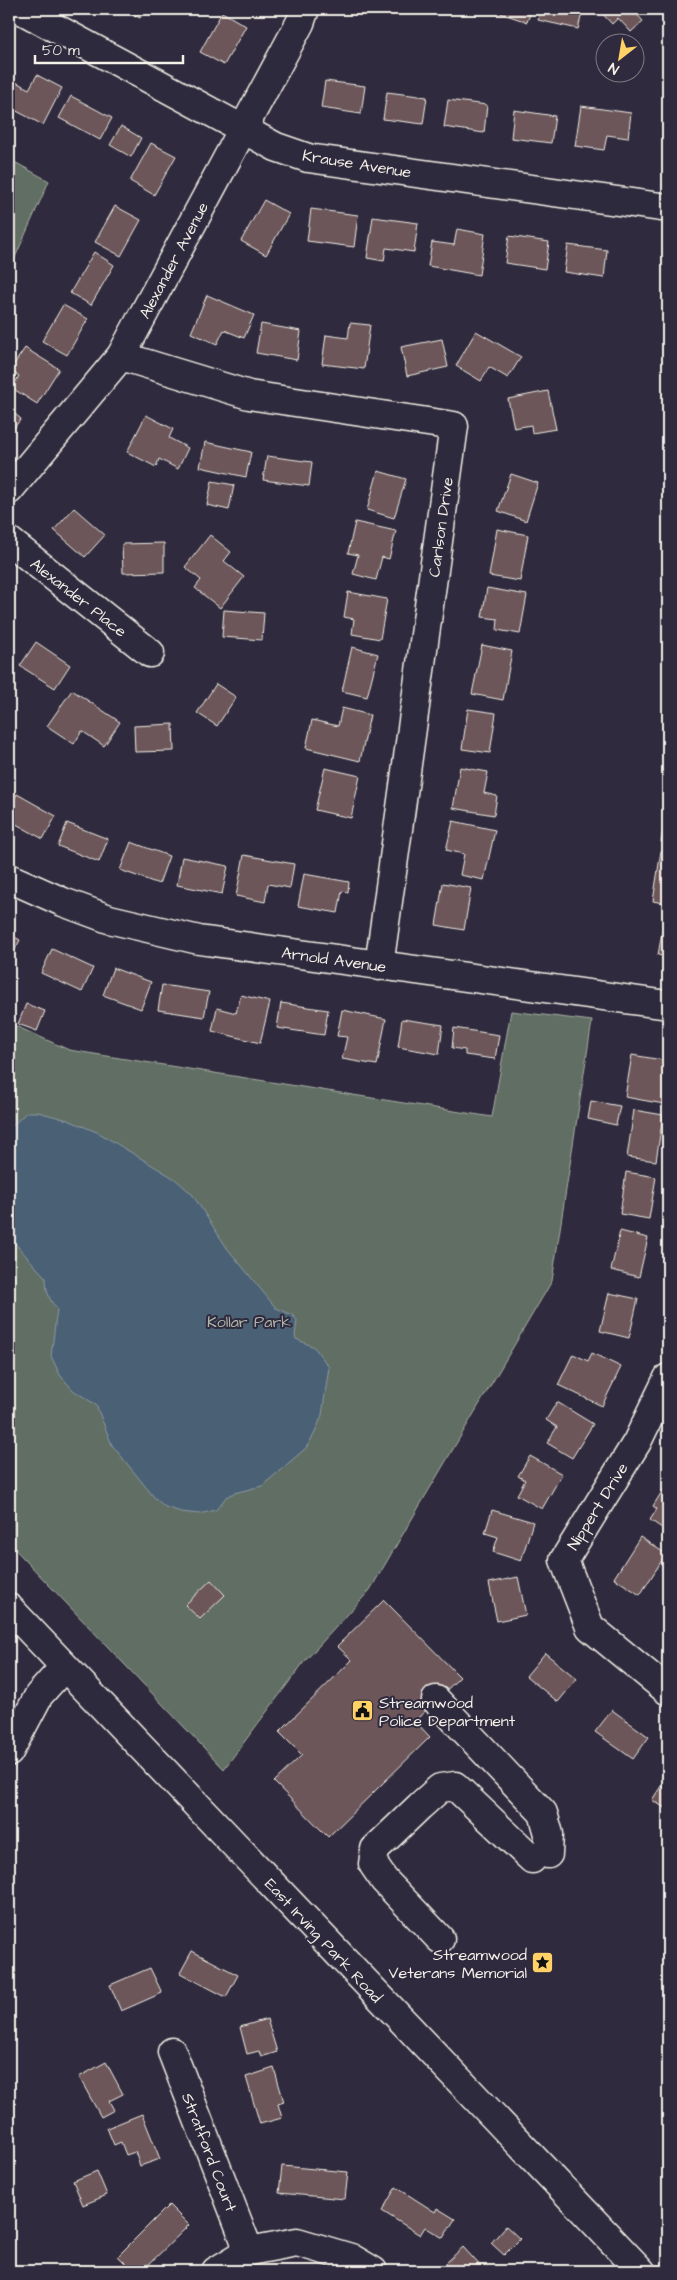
<svg xmlns="http://www.w3.org/2000/svg" width="677" height="2280" font-family="'Architects Daughter',sans-serif">
<style>
.green{fill:#606e63;stroke:#aab0a6}
.water{fill:#4a6075;stroke:#8e9aa3}
.building{fill:#6c565a;stroke:#f4f1e8}
.lines{fill:none;stroke-linecap:round;stroke-linejoin:round}
.minor-casing{stroke:#f4f1e8;stroke-width:31}
.major-casing{stroke:#f4f1e8;stroke-width:31}
.minor{stroke:#2f2a3d;stroke-width:28}
.major{stroke:#2f2a3d;stroke-width:28}
.labels{text-anchor:middle;stroke-width:4;stroke-linejoin:round;paint-order:stroke}
.street-label{font-size:16px;fill:#f4f1e8;stroke:#2f2a3d}
.park-label{font-size:16px;fill:#b1b6ac;stroke:#2f2a3d}
.poi-label{font-size:16px;fill:#f4f1e8;stroke:#2f2a3d;text-anchor:start}
</style>
<rect width="100%" height="100%" fill="#2f2a3d"/>
<filter id="ink" filterUnits="userSpaceOnUse"><feTurbulence type="fractalNoise" baseFrequency=".02" numOctaves="2"/><feDisplacementMap in="SourceGraphic" scale="10" xChannelSelector="R" yChannelSelector="G"/><feConvolveMatrix kernelMatrix="1 2 1 2 8 2 1 2 1" color-interpolation-filters="sRGB"/></filter>
<g filter="url(#ink)">
<g class="green">
<polygon points="9,159 49,181 9,271"/>
<polygon points="511,1011 592,1021 552,1281 370,1590 304,1662 224,1769 9,1543 9,1023 69,1050 492,1117"/>
</g>
<path class="water" d="M27,1112H38L68,1120L99,1133L175,1179L192,1194L227,1248L276,1308L292,1315L297,1320L295,1336L296,1339L314,1347L329,1367L322,1415L314,1435L306,1448L262,1486L234,1493L226,1497L216,1510L199,1514L181,1512L165,1507L154,1497L112,1445L96,1405L73,1390L60,1375L51,1356L57,1309C49,1300 46,1291 46,1278L11,1239L9,1231V1136L11,1127Z"/>
<g class="building">
<polygon points="123,9 145,9 140,18"/>
<polygon points="489,9 532,9 527,22"/>
<polygon points="541,9 583,9 578,29 538,20"/>
<polygon points="598,9 632,9 643,21 631,32 618,18 612,24"/>
<polygon points="222,12 246,26 224,65 200,52"/>
<polygon points="37,75 62,88 43,125 9,107 10,79 29,89"/>
<polygon points="325,81 365,86 361,114 321,108"/>
<polygon points="387,92 427,97 423,124 383,119"/>
<polygon points="71,96 112,118 100,140 59,118"/>
<polygon points="448,100 487,105 484,133 444,127"/>
<polygon points="581,106 631,113 628,138 607,135 604,150 575,146"/>
<polygon points="514,110 555,116 551,143 511,138"/>
<polygon points="121,126 141,138 131,157 110,145"/>
<polygon points="151,143 176,156 154,195 130,181"/>
<polygon points="264,200 289,214 266,255 241,241"/>
<polygon points="115,206 141,220 121,256 95,242"/>
<polygon points="311,209 358,215 354,247 307,241"/>
<polygon points="373,217 418,223 414,252 386,248 384,261 367,258"/>
<polygon points="457,229 485,234 479,275 428,266 432,242 454,245"/>
<polygon points="509,236 549,242 545,269 505,263"/>
<polygon points="568,245 607,250 604,278 564,272"/>
<polygon points="94,252 114,265 91,305 70,293"/>
<polygon points="207,295 254,315 244,338 224,330 217,344 191,333"/>
<polygon points="63,305 88,319 67,355 42,341"/>
<polygon points="350,323 370,325 364,369 322,364 326,335 348,338"/>
<polygon points="261,324 301,331 297,360 256,353"/>
<polygon points="476,331 521,357 508,378 489,367 481,381 456,366"/>
<polygon points="442,339 448,367 407,376 401,347"/>
<polygon points="25,348 59,369 37,404 12,388 19,376 10,370"/>
<polygon points="548,391 556,429 532,433 531,425 514,428 508,399"/>
<polygon points="9,409 21,419 9,434"/>
<polygon points="146,415 173,429 169,438 188,448 178,469 159,459 156,467 127,452"/>
<polygon points="205,442 251,452 246,477 200,467"/>
<polygon points="267,456 312,462 309,486 263,480"/>
<polygon points="378,471 406,479 394,518 367,510"/>
<polygon points="511,474 538,483 526,521 498,511"/>
<polygon points="212,481 234,485 229,510 207,505"/>
<polygon points="74,508 105,535 85,557 54,530"/>
<polygon points="355,522 396,531 389,559 382,557 376,580 353,574 358,555 348,553"/>
<polygon points="497,529 528,535 520,581 489,576"/>
<polygon points="210,535 231,552 224,561 244,577 220,608 195,588 201,580 185,567"/>
<polygon points="164,543 164,572 123,573 122,544"/>
<polygon points="487,588 527,595 520,634 497,630 498,619 482,617"/>
<polygon points="348,592 387,599 380,639 352,634 354,619 344,617"/>
<polygon points="224,610 264,613 262,640 222,637"/>
<polygon points="36,642 70,665 55,688 20,666"/>
<polygon points="482,645 512,651 503,700 472,694"/>
<polygon points="352,647 378,654 367,697 342,691"/>
<polygon points="216,684 236,697 217,726 197,713"/>
<polygon points="72,690 120,722 104,746 82,731 74,744 47,726"/>
<polygon points="342,708 370,715 360,761 306,748 312,720 338,726"/>
<polygon points="468,709 496,713 490,753 462,749"/>
<polygon points="173,724 174,751 135,752 134,726"/>
<polygon points="460,767 488,772 484,793 497,796 494,815 453,808"/>
<polygon points="325,768 360,776 351,818 315,810"/>
<polygon points="17,794 56,816 43,839 9,820 9,809"/>
<polygon points="668,797 668,843 661,842"/>
<polygon points="453,821 495,830 484,880 460,875 464,854 446,850"/>
<polygon points="67,823 108,839 99,862 58,846"/>
<polygon points="131,842 169,856 159,884 120,870"/>
<polygon points="661,851 668,852 668,904 653,901"/>
<polygon points="244,855 294,864 290,888 268,884 265,902 236,896"/>
<polygon points="182,857 228,866 222,894 177,885"/>
<polygon points="304,874 349,882 348,892 342,891 338,913 298,906"/>
<polygon points="443,883 471,888 464,930 436,925"/>
<polygon points="665,916 668,917 668,957 658,955"/>
<polygon points="9,934 20,940 9,961"/>
<polygon points="52,949 93,968 82,992 41,973"/>
<polygon points="113,968 151,982 141,1009 103,995"/>
<polygon points="162,985 209,992 204,1017 158,1010"/>
<polygon points="241,995 270,1002 260,1043 212,1031 217,1008 236,1013"/>
<polygon points="281,1003 328,1010 324,1035 277,1028"/>
<polygon points="26,1004 45,1011 37,1031 18,1024"/>
<polygon points="342,1010 386,1019 377,1065 342,1059 347,1037 337,1036"/>
<polygon points="402,1019 443,1025 439,1054 398,1047"/>
<polygon points="454,1028 499,1035 495,1059 465,1055 465,1050 452,1048"/>
<polygon points="632,1055 668,1061 668,1086 664,1104 625,1097"/>
<polygon points="591,1101 620,1106 616,1125 588,1119"/>
<polygon points="634,1110 663,1115 656,1161 627,1157"/>
<polygon points="626,1172 656,1177 649,1219 620,1214"/>
<polygon points="620,1231 648,1238 639,1277 611,1270"/>
<polygon points="609,1293 638,1299 629,1338 600,1331"/>
<polygon points="592,1353 621,1367 602,1406 558,1385 573,1354 588,1361"/>
<polygon points="557,1402 593,1424 572,1458 547,1443 557,1427 546,1420"/>
<polygon points="530,1456 562,1474 542,1509 517,1495 525,1480 518,1476"/>
<polygon points="668,1482 668,1532 650,1520 657,1509 653,1506"/>
<polygon points="492,1510 533,1522 521,1561 493,1552 498,1537 485,1533"/>
<polygon points="640,1537 666,1554 640,1595 614,1578"/>
<polygon points="518,1577 526,1615 497,1621 489,1583"/>
<polygon points="211,1580 225,1595 200,1619 185,1605"/>
<polygon points="384,1600 460,1677 415,1721 430,1737 328,1837 274,1782 302,1755 279,1732 352,1660 337,1646"/>
<polygon points="545,1653 577,1679 558,1702 526,1676"/>
<polygon points="612,1710 649,1737 633,1759 595,1732"/>
<polygon points="667,1777 668,1778 668,1810 652,1800"/>
<polygon points="192,1951 238,1975 226,1997 180,1973"/>
<polygon points="150,1968 162,1993 121,2011 110,1985"/>
<polygon points="267,2019 277,2052 261,2057 259,2051 247,2054 240,2027"/>
<polygon points="106,2062 123,2094 109,2101 114,2110 101,2117 79,2077"/>
<polygon points="274,2068 284,2102 278,2104 282,2118 260,2124 246,2077"/>
<polygon points="142,2114 160,2159 140,2166 135,2152 126,2155 121,2142 114,2145 107,2128"/>
<polygon points="282,2166 348,2172 345,2199 279,2193"/>
<polygon points="97,2171 107,2195 83,2205 73,2181"/>
<polygon points="396,2187 435,2212 437,2208 455,2219 443,2238 425,2227 420,2235 382,2211"/>
<polygon points="169,2205 189,2225 142,2271 133,2271 118,2256"/>
<polygon points="506,2226 520,2239 504,2255 491,2243"/>
<polygon points="463,2247 485,2271 451,2271 445,2264"/>
</g>
<g class="lines">
<defs>
<g id="minor">
<polyline points="20,9 276,147 308,158 668,208"/>
<polyline points="121,356 249,395 454,426 379,966"/>
<polyline points="9,490 121,356 300,23 305,9"/>
<polyline points="9,541 150,653"/>
<polyline points="9,878 63,902 109,919 199,940 668,1005"/>
<polyline points="668,1378 637,1442 564,1560 590,1627 668,1691"/>
<polyline points="436,1700 543,1813 549,1834 548,1854"/>
<polyline points="9,1752 39,1695 64,1667"/>
<polyline points="440,1939 384,1880 373,1864 375,1849 420,1806 440,1788 455,1786 532,1859"/>
<polyline points="172,2052 249,2251"/>
<polyline points="216,2271 249,2251 297,2242 351,2258 373,2271"/>
</g>
<polyline id="major" points="9,1608 641,2271"/>
</defs>
<use href="#minor" class="minor-casing"/>
<use href="#major" class="major-casing"/>
<use href="#minor" class="minor"/>
<use href="#major" class="major"/>
</g>
</g>
<defs>
<symbol id="civic-square" viewBox="-11 -11 22 22"><rect x="-9" y="-9" width="18" height="18" rx="4" fill="#ffd166" stroke="#2f2a3d"/><path d="M-.6-6.5H3V-4.5H.6V-3L4-1V1h2V6H-6V1h2V-1L-.6-3ZM-1.2 2.5V6h2.4V2.5Z" fill="#111"/></symbol>
<symbol id="sight-square" viewBox="-11 -11 22 22"><rect x="-9" y="-9" width="18" height="18" rx="4" fill="#ffd166" stroke="#2f2a3d"/><path d="M0-6L1.8-2.2L6-1.7L2.9 1.2L3.7 5.4L0 3.3L-3.7 5.4L-2.9 1.2L-6-1.7L-1.8-2.2Z" fill="#111"/></symbol>
</defs>
<g fill-rule="evenodd">
<use href="#civic-square" x="350" y="1698" width="25" height="25"/>
<use href="#sight-square" x="530" y="1950" width="25" height="25"/>
</g>
<g class="labels">
<g class="street-label">
<text transform="translate(357 163) rotate(9)" y="6">Krause Avenue</text>
<text transform="translate(173 260) rotate(-62)" y="6">Alexander Avenue</text>
<text transform="translate(440 527) rotate(-82)" y="6">Carlson Drive</text>
<text transform="translate(79 597) rotate(38)" y="6">Alexander Place</text>
<text transform="translate(334 959) rotate(8)" y="6">Arnold Avenue</text>
<text transform="translate(597 1506) rotate(-58)" y="6">Nippert Drive</text>
<text transform="translate(324 1940) rotate(47)" y="6">East Irving Park Road</text>
<text transform="translate(210 2152) rotate(69)" y="6">Stratford Court</text>
</g>
<g class="park-label">
<text x="249" y="1327">Kollar Park</text>
</g>
<g class="poi-label">
<text x="379" y="1708">Streamwood<tspan x="379" dy="18">Police Department</tspan></text>
<text x="527" y="1960" text-anchor="end">Streamwood<tspan x="527" dy="18">Veterans Memorial</tspan></text>
</g>
</g>
<rect width="677" height="2280" fill="none" stroke="#2f2a3d" stroke-width="30"/>
<rect x="15" y="15" width="647" height="2250" fill="none" stroke="#f4f1e8" stroke-width="2" filter="url(#ink)"/>
<g transform="translate(620 58) rotate(211)"><circle r="24" fill="#2f2a3d" stroke="#7e7a81"/>
<path d="M0-4L9 19L0 12L-9 19Z" fill="#ffd166"/>
<text y="-8" font-size="14" font-weight="bold" text-anchor="middle" fill="#f4f1e8">N</text>
</g>
<path d="M35 55v8h148v-8" fill="none" stroke="#f4f1e8" stroke-width="2.5"/>
<text x="42" y="55" font-size="15" fill="#f4f1e8" stroke="#2f2a3d" stroke-width="4" paint-order="stroke">50 m</text>
</svg>
